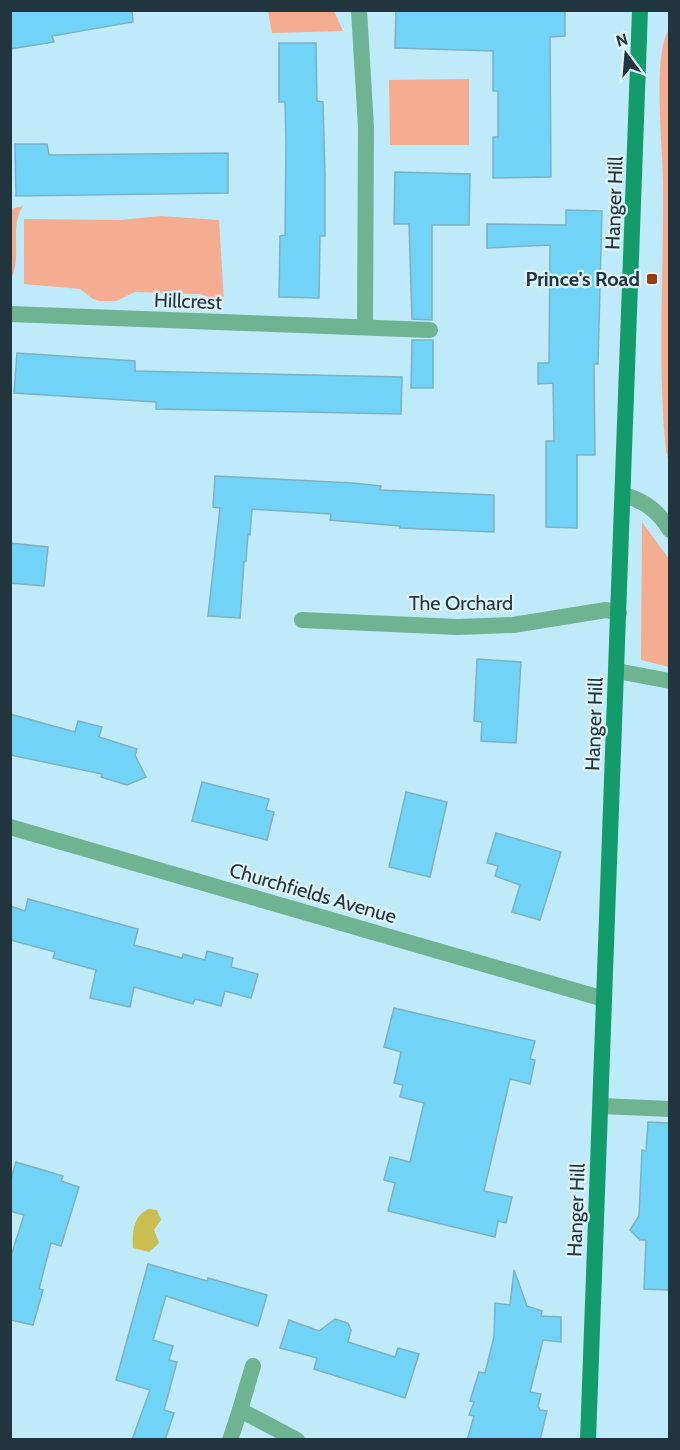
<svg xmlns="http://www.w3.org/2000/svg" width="680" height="1450" font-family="Cabin,sans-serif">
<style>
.green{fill:#f4ad90}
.water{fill:#cbbe51}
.building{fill:#71d3f5;stroke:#7db2c5;stroke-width:1.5}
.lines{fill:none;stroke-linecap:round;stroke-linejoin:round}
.minor{stroke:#6fb392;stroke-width:16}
.secondary{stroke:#149b6c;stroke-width:16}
.poi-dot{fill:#9e3b02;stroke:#def3fb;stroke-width:2}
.labels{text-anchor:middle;stroke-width:4.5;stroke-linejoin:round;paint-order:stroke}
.street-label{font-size:20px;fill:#20353d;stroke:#def3fb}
.poi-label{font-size:20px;font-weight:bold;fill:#20353d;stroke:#def3fb;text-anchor:end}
</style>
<rect width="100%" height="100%" fill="#bfeafa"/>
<g class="green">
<polygon points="268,11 334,11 343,31 272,33"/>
<path d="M669,29V461L666,452C657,362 664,273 663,183C663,147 652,57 669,29Z"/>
<polygon points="469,79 469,145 390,145 389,80"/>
<path d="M23,206C9,227 22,255 12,277L11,209Z"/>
<polygon points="160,216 219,220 224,302 200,294 135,292 116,301 100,301 93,299 80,289 24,284 24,219 120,220"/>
<polygon points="642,522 669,559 669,667 641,660"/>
</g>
<path class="water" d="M149,1209L157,1210L161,1220L154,1230L159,1243L149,1252L133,1248C132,1233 133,1215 149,1209Z"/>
<g class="building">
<polygon points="10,10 132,10 133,22 52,36 54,42 10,49"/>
<polygon points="396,10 565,10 565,36 550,37 551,177 493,178 493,137 498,137 498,91 493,91 493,51 395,48"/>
<polygon points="279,43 316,43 317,101 323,102 325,175 325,236 320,236 319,298 279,297 280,236 285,235 286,142 285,102 279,102"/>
<polygon points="15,144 47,144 49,155 228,153 228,193 16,196"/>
<polygon points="395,172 470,174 469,225 432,225 432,320 412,319 409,224 394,224"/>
<polygon points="566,210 602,211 598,364 594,364 595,455 577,455 577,528 546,527 546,441 554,441 553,383 538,384 538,363 549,363 550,245 487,248 487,224 566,225"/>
<polygon points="412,340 433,340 433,388 411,388"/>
<polygon points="17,353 135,361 135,371 402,377 401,414 156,409 156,402 14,393"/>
<polygon points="215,476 353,483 381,486 380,490 494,495 494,532 400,528 400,526 330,520 331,514 252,509 250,535 248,534 246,561 244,562 240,618 208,616 220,508 213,507"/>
<polygon points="10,543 48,547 44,586 10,583"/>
<polygon points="477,659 521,662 516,743 481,741 482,722 474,721"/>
<polygon points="10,714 75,732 78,721 102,727 99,737 137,749 135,755 146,777 127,785 101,777 102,774 10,755"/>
<polygon points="202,782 269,799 266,810 274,812 267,840 192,821"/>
<polygon points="406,792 447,802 430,877 389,867"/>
<polygon points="496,833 561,852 540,920 512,912 520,885 495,876 498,866 487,863"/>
<polygon points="28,899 138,929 134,945 182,958 183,954 205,960 207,951 233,958 231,967 258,974 251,998 225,991 221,1006 195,999 193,1004 134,987 130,1007 90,998 96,970 53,958 55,952 10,940 10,906 25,911"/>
<polygon points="394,1008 535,1041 530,1059 535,1060 530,1084 510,1079 484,1191 512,1197 506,1223 498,1221 495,1237 388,1211 395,1183 384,1180 390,1157 410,1162 424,1103 400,1097 403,1085 394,1083 401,1052 384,1047"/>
<polygon points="648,1122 669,1123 669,1290 644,1289 646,1240 640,1240 630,1230 639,1216 642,1150 646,1151"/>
<polygon points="16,1162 63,1176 61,1181 79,1187 61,1246 51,1243 39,1289 43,1290 33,1325 10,1320 10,1259 24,1215 10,1211 10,1182"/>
<polygon points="148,1264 207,1281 208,1278 267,1295 258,1326 166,1296 153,1340 173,1346 169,1360 177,1362 164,1410 174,1413 165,1440 132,1440 150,1390 116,1380"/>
<polygon points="514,1270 527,1306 542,1311 541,1316 561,1317 561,1342 543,1340 530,1392 541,1394 538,1406 540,1410 547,1411 540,1440 467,1440 474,1416 469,1415 474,1402 470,1401 479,1372 485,1373 494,1337 495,1303 510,1305"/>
<polygon points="335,1319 348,1323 351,1330 348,1342 395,1357 398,1348 419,1354 405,1398 314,1369 317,1358 280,1348 289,1320 319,1331"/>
</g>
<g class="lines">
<g class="minor">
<polyline points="359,10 366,127 365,327"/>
<polyline points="10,314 430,330"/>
<path d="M624,495C645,501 658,511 670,530"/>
<polyline points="302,620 458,627 513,625 606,610 619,613"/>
<polyline points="617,671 670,681"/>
<polyline points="10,827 604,999"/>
<polyline points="601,1106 670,1109"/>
<polyline points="240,1410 253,1366"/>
<polyline points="230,1440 240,1410 297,1440"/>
</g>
<polyline class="secondary" points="588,1440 640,10"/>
</g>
<rect class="poi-dot" x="646" y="273" width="12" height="12" rx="3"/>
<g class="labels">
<g class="street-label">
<text transform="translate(614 203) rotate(-88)" y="7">Hanger Hill</text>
<text transform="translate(188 301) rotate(2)" y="7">Hillcrest</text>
<text x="461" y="610">The Orchard</text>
<text transform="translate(594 724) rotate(-88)" y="7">Hanger Hill</text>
<text transform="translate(313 893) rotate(16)" y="7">Churchfields Avenue</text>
<text transform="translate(576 1210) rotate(-88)" y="7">Hanger Hill</text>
</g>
<g class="poi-label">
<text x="640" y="286">Prince's Road</text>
</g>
</g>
<rect width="680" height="1450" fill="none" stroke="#20353d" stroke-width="24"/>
<g transform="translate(626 54) rotate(344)" stroke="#def3fb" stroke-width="4.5" paint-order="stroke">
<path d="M0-4.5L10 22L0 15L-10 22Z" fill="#20353d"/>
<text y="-9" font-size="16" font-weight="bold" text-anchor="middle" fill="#20353d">N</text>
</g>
</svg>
